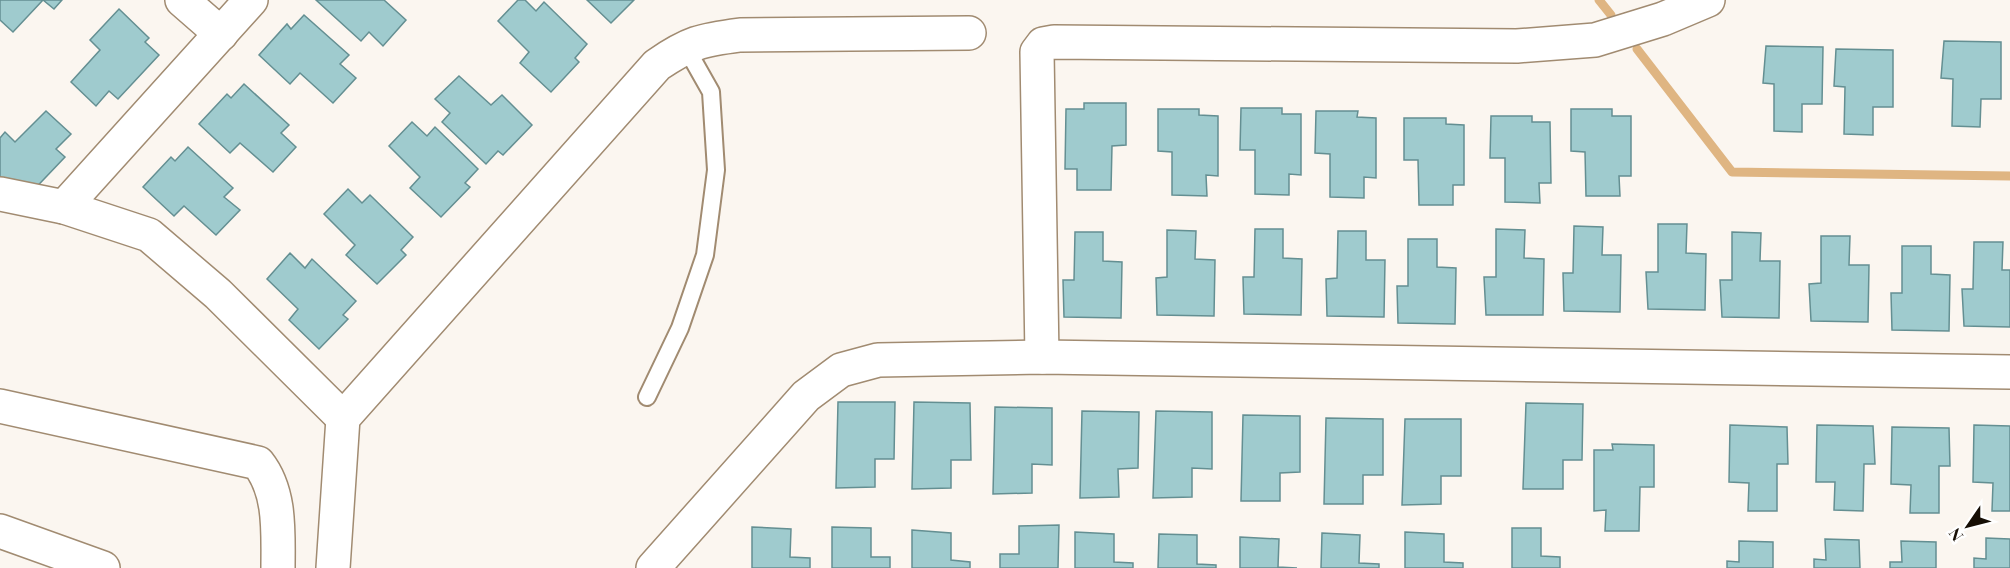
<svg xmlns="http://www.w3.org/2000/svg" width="2010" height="568" font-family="'Playfair Display',serif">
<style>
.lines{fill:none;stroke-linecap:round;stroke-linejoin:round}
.stream{stroke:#dfb582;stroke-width:9}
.building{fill:#9fcbce;stroke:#648f92;stroke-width:1.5}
.lane-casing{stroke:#a18b71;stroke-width:20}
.street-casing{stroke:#a18b71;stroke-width:36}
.lane{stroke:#fff;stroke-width:16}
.street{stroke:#fff;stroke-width:33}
</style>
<rect width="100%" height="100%" fill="#fbf6f0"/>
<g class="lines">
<g class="stream">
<polyline points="1599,0 1611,15"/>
<polyline points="1637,49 1732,172 2010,176"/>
</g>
</g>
<g class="building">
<polygon points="0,0 62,0 54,9 43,0 13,32 0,20"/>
<polygon points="316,0 384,0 406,20 383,46 369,32 361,41"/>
<polygon points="518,0 525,0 536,11 544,2 587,44 575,58 579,62 551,92 520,63 529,52 498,21"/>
<polygon points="587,0 634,0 611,23"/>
<polygon points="119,9 149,38 145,42 159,55 118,99 109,91 96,106 71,82 100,50 90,40"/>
<polygon points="304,15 349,55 340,64 356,78 333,103 300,73 290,84 259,55 287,24 291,29"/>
<polygon points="1944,41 2001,42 2001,99 1981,99 1980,127 1952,126 1953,79 1941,78"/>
<polygon points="1766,46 1823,47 1822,104 1802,104 1802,132 1774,131 1774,84 1763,83"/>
<polygon points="1836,49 1893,50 1893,107 1873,107 1873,135 1844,134 1845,87 1834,86"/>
<polygon points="459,76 491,105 502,95 532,125 503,155 498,151 486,164 442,122 450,113 435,99"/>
<polygon points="244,84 289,125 281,133 296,147 273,172 240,143 230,153 199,124 227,94 231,98"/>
<polygon points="1084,103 1126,103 1126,145 1112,146 1111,190 1077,190 1077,169 1065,169 1066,109 1084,109"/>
<polygon points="1241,108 1282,108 1282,114 1301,114 1301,175 1289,174 1289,195 1255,194 1255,150 1240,150"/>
<polygon points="1158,109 1199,109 1199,115 1218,116 1218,176 1206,175 1207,196 1172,195 1172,152 1158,151"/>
<polygon points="1571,109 1612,109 1612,116 1631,116 1631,176 1619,176 1620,196 1586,196 1585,152 1571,151"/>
<polygon points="46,111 71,134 56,149 65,157 24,200 0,187 0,138 5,132 15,142"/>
<polygon points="1316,111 1358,111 1357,117 1376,118 1376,178 1364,177 1364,198 1330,197 1330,154 1315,153"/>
<polygon points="1491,116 1532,116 1532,122 1550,122 1551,183 1539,183 1540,203 1505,202 1505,158 1490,158"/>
<polygon points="1404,118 1446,118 1446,124 1464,125 1464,185 1453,185 1453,205 1419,205 1418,160 1404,160"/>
<polygon points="412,122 427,136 435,127 478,169 465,183 470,187 441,217 410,188 420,177 389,146"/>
<polygon points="188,147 233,188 224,197 240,210 216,235 184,206 174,216 143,187 171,157 175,161"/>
<polygon points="348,189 362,203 370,195 413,237 401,250 406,255 377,284 346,255 355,245 324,214"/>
<polygon points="1658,224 1687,224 1686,253 1706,254 1705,310 1648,309 1646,272 1658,272"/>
<polygon points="1574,226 1603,227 1602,255 1621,255 1620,312 1564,311 1563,273 1573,273"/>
<polygon points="1255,229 1283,229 1283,258 1302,259 1301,315 1244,314 1243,277 1254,277"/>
<polygon points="1496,229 1525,230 1524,258 1544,259 1543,315 1486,315 1484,277 1496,277"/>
<polygon points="1167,230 1196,231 1195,259 1215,260 1214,316 1157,315 1156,278 1167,277"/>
<polygon points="1338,231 1366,231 1366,260 1385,260 1384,317 1327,316 1326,279 1337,278"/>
<polygon points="1075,232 1103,232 1103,261 1122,262 1121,318 1064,317 1063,280 1074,280"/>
<polygon points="1732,232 1761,233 1760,261 1780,261 1779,318 1722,317 1720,280 1732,280"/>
<polygon points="1821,236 1850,236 1849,265 1869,265 1868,322 1811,321 1809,284 1821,283"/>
<polygon points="1408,239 1437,239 1437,267 1456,268 1455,324 1398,323 1397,286 1408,286"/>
<polygon points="1974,242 2003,242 2002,270 2010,270 2010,327 1964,326 1962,289 1973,289"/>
<polygon points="1902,246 1931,246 1931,274 1950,275 1949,331 1892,330 1891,293 1902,293"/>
<polygon points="290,253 305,268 312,259 356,301 343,315 348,319 319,349 289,320 298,309 267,279"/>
<polygon points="838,402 895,402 894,459 875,459 875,487 836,488"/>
<polygon points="914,402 970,403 971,460 951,460 951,488 912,489"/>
<polygon points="1526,403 1583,404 1582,460 1563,460 1563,489 1523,489"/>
<polygon points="995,407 1052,408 1052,465 1032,464 1032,493 993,494"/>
<polygon points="1082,411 1139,412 1138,468 1118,469 1119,497 1080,498"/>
<polygon points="1156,411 1212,412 1212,469 1192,468 1192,497 1153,498"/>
<polygon points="1243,415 1300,416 1300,472 1280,473 1280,501 1241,501"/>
<polygon points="1326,418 1383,419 1383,475 1363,475 1363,504 1324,504"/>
<polygon points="1405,419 1461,419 1461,476 1441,476 1441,504 1402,505"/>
<polygon points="1730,425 1787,427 1788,464 1777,464 1777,511 1748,511 1749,483 1729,482"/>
<polygon points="1817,425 1873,426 1875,464 1864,464 1863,511 1834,510 1835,482 1816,482"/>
<polygon points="1974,425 2010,426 2010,511 1992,511 1993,483 1973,482"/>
<polygon points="1892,427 1949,428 1950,466 1939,466 1939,513 1910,513 1911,485 1891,484"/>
<polygon points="1612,444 1654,445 1654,487 1640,487 1639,531 1605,531 1606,510 1594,511 1594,450 1613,450"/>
<polygon points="1059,525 1058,568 1000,568 1000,554 1019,554 1019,526"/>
<polygon points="752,527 791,529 790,557 810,558 810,568 752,568"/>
<polygon points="832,527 871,528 871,557 890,557 890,568 832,568"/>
<polygon points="1512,528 1541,528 1541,556 1560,557 1560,568 1512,568"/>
<polygon points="912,530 951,533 951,560 970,562 970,568 912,568"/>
<polygon points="1075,532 1114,534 1114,562 1133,563 1133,568 1075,568"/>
<polygon points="1405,532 1444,534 1444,562 1463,563 1463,568 1405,568"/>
<polygon points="1322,533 1360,535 1359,563 1379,564 1379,568 1321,568"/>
<polygon points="1159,534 1197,535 1197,564 1216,565 1216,568 1158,568"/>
<polygon points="1240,537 1279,539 1278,567 1297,568 1240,568"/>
<polygon points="1986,538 2010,539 2010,568 1974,568 1974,558 1986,559"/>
<polygon points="1825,539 1859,540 1860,568 1814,568 1814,559 1826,560"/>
<polygon points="1739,541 1773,542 1773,568 1727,568 1727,561 1739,562"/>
<polygon points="1901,541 1936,542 1936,568 1890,568 1890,562 1902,562"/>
</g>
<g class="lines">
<defs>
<polyline id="lane" points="647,397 680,328 705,255 716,170 711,92 685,46"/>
<g id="street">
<polyline points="182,0 221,34"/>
<polyline points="0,194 64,207 149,235 218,294 343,418"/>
<polyline points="64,207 251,0"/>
<polyline points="1042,357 1037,52 1043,44 1054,42 1517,46 1595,40 1663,19 1708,0"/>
<path d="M0,406L258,463C281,492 278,532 278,568"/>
<polyline points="0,531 103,568"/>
<path d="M333,568L343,418L657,65C689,43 701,40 740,35L969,33"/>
<polyline points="653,568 806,396 841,370 878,360 1042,357 2010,372"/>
</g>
</defs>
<use href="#lane" class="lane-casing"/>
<use href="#street" class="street-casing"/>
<use href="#lane" class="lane"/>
<use href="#street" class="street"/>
</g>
<g transform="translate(1968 526) rotate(235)" stroke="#ffffff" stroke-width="4.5" paint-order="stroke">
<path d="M0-4.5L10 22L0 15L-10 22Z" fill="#160e05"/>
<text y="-9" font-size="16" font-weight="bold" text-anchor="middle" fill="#160e05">N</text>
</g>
</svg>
